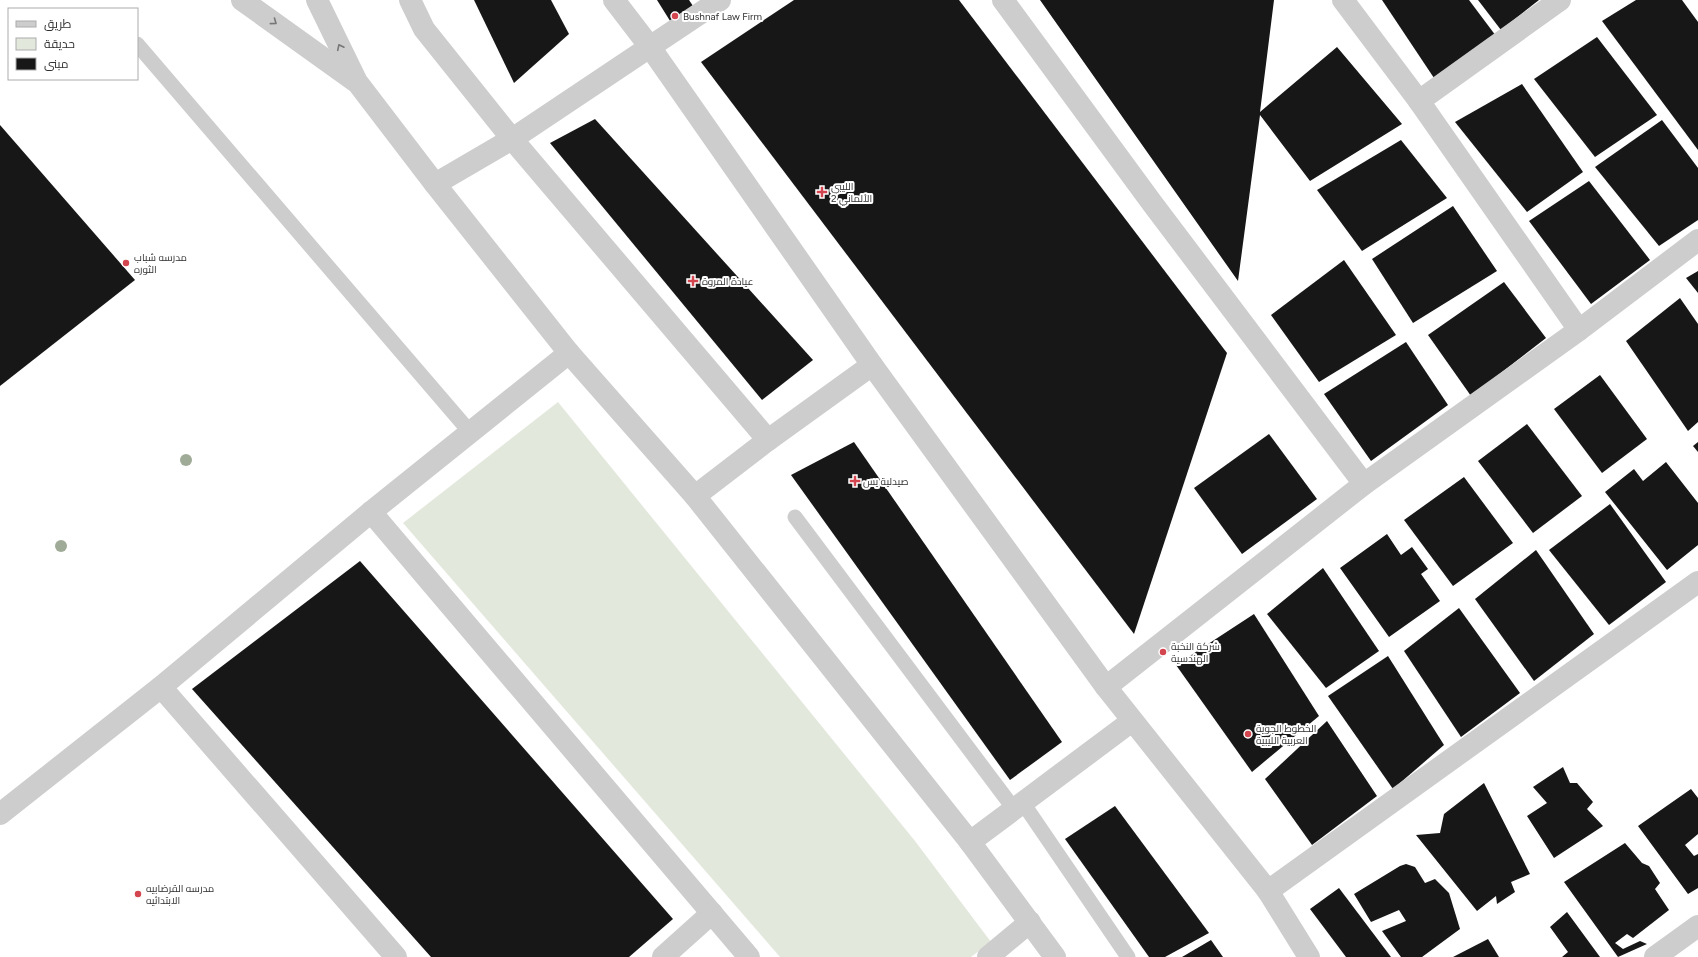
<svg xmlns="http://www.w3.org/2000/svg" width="1698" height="957" font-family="Figtree,Cairo,sans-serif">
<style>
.green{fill:#e3e8dd}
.building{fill:#171717}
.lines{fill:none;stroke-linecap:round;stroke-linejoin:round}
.service{stroke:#cdcdcd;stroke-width:15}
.minor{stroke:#cdcdcd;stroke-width:22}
.tertiary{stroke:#cdcdcd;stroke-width:22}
.tree{fill:#a0ab97}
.oneway{stroke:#777}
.poi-dot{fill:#d34650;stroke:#fff;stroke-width:1.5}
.labels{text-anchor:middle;stroke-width:4;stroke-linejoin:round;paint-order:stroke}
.poi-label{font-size:10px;fill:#303030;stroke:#fff;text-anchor:start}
</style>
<rect width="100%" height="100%" fill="#fff"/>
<polygon class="green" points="558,402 915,841 991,942 971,957 780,957 403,523"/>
<g class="building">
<polygon points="474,0 551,0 569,34 514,83"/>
<polygon points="657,0 689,0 695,9 672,24"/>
<polygon points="794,0 959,0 1227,353 1134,634 701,62"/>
<polygon points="1040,0 1274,0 1260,112 1337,47 1402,124 1310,181 1260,115 1238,281"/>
<polygon points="1382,0 1469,0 1496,36 1434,78"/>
<polygon points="1478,0 1539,0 1501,30"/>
<polygon points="1636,0 1682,0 1698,22 1698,150 1602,21"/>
<polygon points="1597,37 1657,115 1595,157 1534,79"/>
<polygon points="1522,84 1583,172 1527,212 1455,122"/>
<polygon points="595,119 813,360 762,400 550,143"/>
<polygon points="1662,120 1698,168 1698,220 1659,246 1595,167"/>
<polygon points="0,125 135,280 0,386"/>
<polygon points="1401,140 1447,198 1362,251 1317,190"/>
<polygon points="1589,181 1650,260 1591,304 1529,221"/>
<polygon points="1453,206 1497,271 1413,323 1372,259"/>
<polygon points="1344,260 1396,335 1319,382 1271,315"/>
<polygon points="1698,271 1698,293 1686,278"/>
<polygon points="1504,282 1546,338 1471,396 1428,335"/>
<polygon points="1680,298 1698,324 1698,422 1688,431 1626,341"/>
<polygon points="1406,342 1448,405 1371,461 1324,394"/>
<polygon points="1600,375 1647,439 1602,473 1554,409"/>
<polygon points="1527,424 1582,496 1533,533 1478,461"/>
<polygon points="1269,434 1317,499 1242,554 1194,488"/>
<polygon points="854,442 1062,742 1010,780 791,475"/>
<polygon points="1698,442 1698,452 1693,446"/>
<polygon points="1666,462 1698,503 1698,545 1667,570 1605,492 1634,469 1643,481"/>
<polygon points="1464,477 1513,543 1453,586 1404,520"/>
<polygon points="1610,504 1666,582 1609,625 1549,550"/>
<polygon points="1387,534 1401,555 1412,547 1428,569 1421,574 1440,601 1389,637 1340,568"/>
<polygon points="1536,550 1594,634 1534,681 1475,599"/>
<polygon points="360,561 673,919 629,957 431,957 192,689"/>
<polygon points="1323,568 1379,651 1326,688 1267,614"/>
<polygon points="1459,608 1520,693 1461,737 1404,651"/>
<polygon points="1254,614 1319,716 1252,772 1176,665"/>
<polygon points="1388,656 1444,745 1393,789 1328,696"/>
<polygon points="1327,721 1377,796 1312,845 1265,779"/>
<polygon points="1563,767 1570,783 1577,783 1593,802 1587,809 1603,826 1554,858 1527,816 1547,803 1533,787"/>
<polygon points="1484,783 1530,874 1511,882 1515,892 1497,904 1496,896 1477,911 1416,835 1440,833 1444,814"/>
<polygon points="1691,789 1698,798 1698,834 1685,845 1694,856 1698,854 1698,888 1688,894 1638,826"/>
<polygon points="1115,806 1209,933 1165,957 1149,957 1065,839"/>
<polygon points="1625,843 1642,863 1649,866 1660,883 1655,889 1669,910 1633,938 1627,934 1615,943 1623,949 1640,941 1647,944 1618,957 1564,882"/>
<polygon points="1406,864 1415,867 1425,883 1435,879 1449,893 1460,929 1422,957 1401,957 1382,931 1406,921 1399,910 1371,922 1354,894 1400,866"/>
<polygon points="1339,888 1391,957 1346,957 1310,909"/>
<polygon points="1567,912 1600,957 1562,957 1568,952 1550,927"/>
<polygon points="1488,939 1499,957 1453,957"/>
<polygon points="1211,940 1223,957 1182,957"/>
</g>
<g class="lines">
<g class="service">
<polyline points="137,44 470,432"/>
<polyline points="795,517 1014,809"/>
<polyline points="1023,803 1128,957"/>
</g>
<g class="minor">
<polyline points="410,0 424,29 512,139 768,440 695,496"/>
<polyline points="614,0 650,47 872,365 1106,687 1268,891 1309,957"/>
<polyline points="1003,0 1152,203 1364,484"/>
<polyline points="1343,0 1419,101 1579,330 1698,240"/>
<polyline points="1419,101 1560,0"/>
<polyline points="435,184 512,139 720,0"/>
<polyline points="768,440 872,365"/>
<polyline points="371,512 749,957"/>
<polyline points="161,687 396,957"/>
<polyline points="1106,687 1364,484 1579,330"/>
<polyline points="0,814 161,687 371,512 569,353"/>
<polyline points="970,842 1132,721"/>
<polyline points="1268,891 1698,582"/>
<polyline points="663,957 712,913"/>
<polyline points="988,957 1030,922"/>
<polyline points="1655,957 1698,926"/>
</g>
<g class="tertiary">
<polyline points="242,0 355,81"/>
<polyline points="317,0 357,82 435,184 569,353 695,496 970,842 1055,957"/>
</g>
</g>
<g class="tree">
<circle cx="186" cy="460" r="6"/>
<circle cx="61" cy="546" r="6"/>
</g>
<defs><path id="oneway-chevron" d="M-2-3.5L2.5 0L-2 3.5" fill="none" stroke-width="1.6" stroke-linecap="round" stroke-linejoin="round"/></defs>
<g class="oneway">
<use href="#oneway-chevron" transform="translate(274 22) rotate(36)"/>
<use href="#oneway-chevron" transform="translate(340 47) rotate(-116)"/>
</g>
<g class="poi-dot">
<circle cx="675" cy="16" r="4"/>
<path d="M820 186h4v4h4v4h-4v4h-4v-4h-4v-4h4z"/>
<circle cx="126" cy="263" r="4"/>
<path d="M691 275h4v4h4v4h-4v4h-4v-4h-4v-4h4z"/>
<path d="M853 475h4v4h4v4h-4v4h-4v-4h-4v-4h4z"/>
<circle cx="1163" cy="652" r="4"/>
<circle cx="1248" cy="734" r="4"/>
<circle cx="138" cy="894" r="4"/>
</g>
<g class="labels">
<g class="poi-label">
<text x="683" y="20">Bushnaf Law Firm</text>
<text x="831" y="190">الليبي<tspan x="831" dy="12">الألماني 2</tspan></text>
<text x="134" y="261">مدرسه شباب<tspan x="134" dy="12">الثوره</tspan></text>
<text x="702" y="285">عيادة المروة</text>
<text x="863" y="485">صيدلية يس</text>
<text x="1171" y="650">شركة النخبة<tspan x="1171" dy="12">الهندسية</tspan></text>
<text x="1256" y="732">الخطوط الجوية<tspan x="1256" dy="12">العربية الليبية</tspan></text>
<text x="146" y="892">مدرسه القرضابيه<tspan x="146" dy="12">الابتدائيه</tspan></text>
</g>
</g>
<rect x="8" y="8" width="130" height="72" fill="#ffffff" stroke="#acacac"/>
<rect x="16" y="21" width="20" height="6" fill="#cdcdcd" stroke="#acacac"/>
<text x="44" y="28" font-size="12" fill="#303030">طريق</text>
<rect x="16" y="38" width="20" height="12" fill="#e3e8dd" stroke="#acacac"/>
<text x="44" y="48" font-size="12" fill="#303030">حديقة</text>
<rect x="16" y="58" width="20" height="12" fill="#171717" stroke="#acacac"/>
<text x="44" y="68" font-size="12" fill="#303030">مبنى</text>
</svg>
